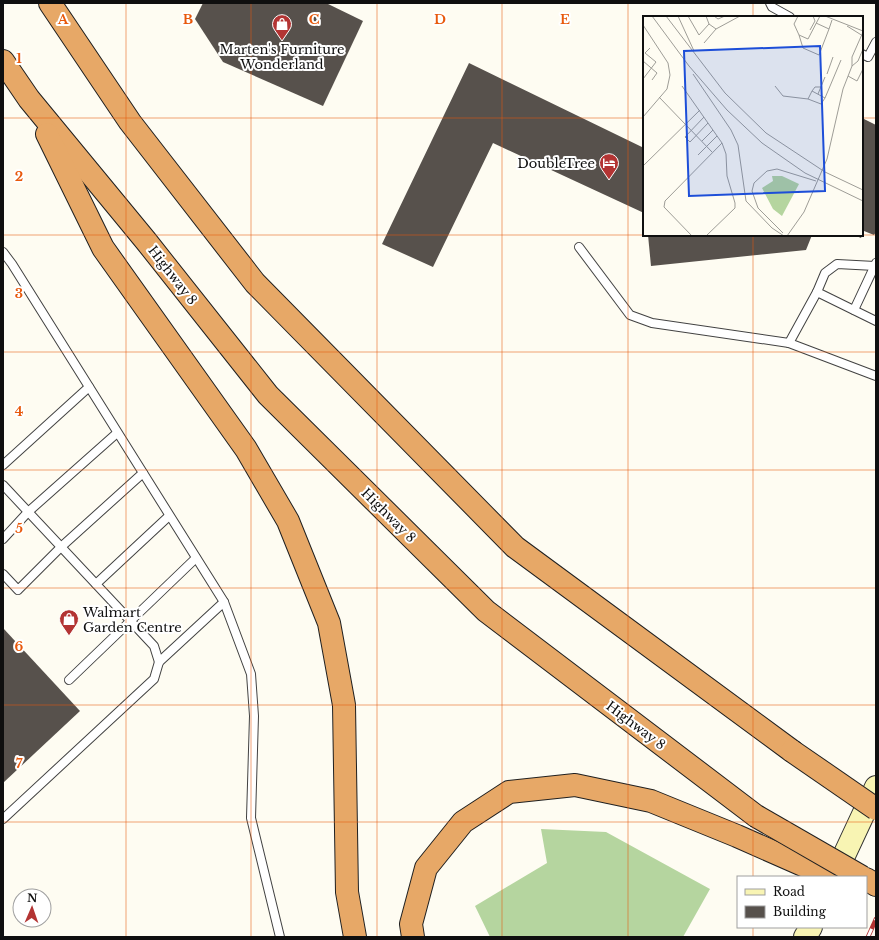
<svg xmlns="http://www.w3.org/2000/svg" width="879" height="940" font-family="'Libre Baskerville',serif">
<style>
.forest{fill:#b5d59f}
.building{fill:#57514c}
.lines{fill:none;stroke-linecap:round;stroke-linejoin:round}
.service-casing{stroke:#424242;stroke-width:10}
.secondary-casing{stroke:#313131;stroke-width:24}
.motorway-casing{stroke:#202020;stroke-width:24}
.service{stroke:#fff;stroke-width:8}
.secondary{stroke:#f8f4b3;stroke-width:22}
.motorway{stroke:#e7a867;stroke-width:22}
.rail-casing{stroke:#b33433;stroke-width:4.5}
.rail{stroke:#fff;stroke-width:3;stroke-dasharray:9;stroke-linecap:butt}
.motorway-bridge-casing{stroke:#202020;stroke-width:24;stroke-linecap:butt}
.motorway-bridge{stroke:#e7a867;stroke-width:22}
.grid{fill:none;stroke:#e8590c;stroke-width:1;stroke-opacity:0.55}
.labels{text-anchor:middle;stroke-width:4;stroke-linejoin:round;paint-order:stroke}
.poi-label{font-size:13px;fill:#0f0f0f;stroke:#fff}
.street-label{font-size:13px;fill:#0f0f0f;stroke:#fff}
.inset-road{fill:none;stroke:#9e9d97;stroke-width:1}
.view{fill:#1d4ed8;fill-opacity:0.15;stroke:#1d4ed8;stroke-width:2}
.inset-edge{fill:none;stroke:#0f0f0f;stroke-width:2}
.grid-label{font-size:13px;text-anchor:middle;font-weight:bold;fill:#e8590c;stroke:#fff;stroke-width:4;stroke-linejoin:round;paint-order:stroke}
</style>
<rect width="100%" height="100%" fill="#fefcf2"/>
<polygon class="forest" points="541,829 606,832 710,889 683,937 490,937 475,906 547,863"/>
<g class="building">
<polygon points="203,3 326,3 363,21 323,106 223,62 195,19"/>
<polygon points="469,63 644,148 644,213 493,143 433,267 382,244"/>
<polygon points="862,118 876,125 876,232 874,235 864,231 861,238 854,235 862,235"/>
<polygon points="648,235 812,235 806,250 651,266"/>
<polygon points="3,628 80,711 3,783"/>
</g>
<g class="lines">
<defs>
<g id="service">
<polyline points="770,3 772,7 790,17"/>
<polyline points="862,54 868,57 876,42"/>
<polyline points="579,247 630,315 652,323 789,343"/>
<polyline points="3,252 12,264 224,602 251,674 254,716 251,818 280,937"/>
<polyline points="875,266 837,264 825,273 817,292 876,321"/>
<polyline points="817,292 789,343 876,376"/>
<polyline points="854,310 876,263"/>
<polyline points="3,465 89,387"/>
<polyline points="3,485 154,646 159,662"/>
<polyline points="3,539 28,512 117,433"/>
<polyline points="3,574 18,590 61,547 143,473"/>
<polyline points="96,584 169,516"/>
<polyline points="69,680 196,558"/>
<polyline points="3,819 154,679 159,662 224,602"/>
</g>
<g id="secondary">
<polyline points="834,877 876,787"/>
<polyline points="805,937 811,927"/>
</g>
<g id="motorway">
<polyline points="50,3 130,122 255,283 515,547 792,751"/>
<polyline points="3,61 29,99 146,241 268,395 486,611 756,816"/>
<polyline points="47,134 103,248 246,449 288,521 329,623 344,705 347,892 355,937"/>
<polyline points="866,879 876,885"/>
<polyline points="413,937 411,924 426,868 463,822 509,792 575,785 651,801 737,836 830,877"/>
</g>
</defs>
<use href="#service" class="service-casing"/>
<use href="#secondary" class="secondary-casing"/>
<use href="#motorway" class="motorway-casing"/>
<use href="#service" class="service"/>
<use href="#secondary" class="secondary"/>
<use href="#motorway" class="motorway"/>
<defs>
<polyline id="rail" points="868,937 876,919"/>
</defs>
<use href="#rail" class="rail-casing"/>
<use href="#rail" class="rail"/>
<defs>
<g id="motorway-bridge">
<polyline points="792,751 876,809"/>
<polyline points="756,816 862,877"/>
</g>
</defs>
<use href="#motorway-bridge" class="motorway-bridge-casing"/>
<use href="#motorway-bridge" class="motorway-bridge"/>
</g>
<path class="grid" d="M126,3V937M251,3V937M377,3V937M502,3V937M628,3V937M753,3V17M3,118H644M862,118H876M3,235H644M644,235H862M753,235V877M862,235H876M3,352H876M3,470H876M3,588H876M3,705H876M3,822H876M753,927V937"/>
<defs>
<symbol id="shop-pin" viewBox="-11 -11 22 30"><path d="M0 17L-7.5 6A9.5 9.5 0 1 1 7.5 6Z" fill="#b33433" stroke="#fff"/><path d="M-5-2.5h2.3a2.7 3.5 0 0 1 5.4 0H5L5.5 6h-11ZM-1.5-2.5h3a1.5 2.3 0 0 0-3 0Z" fill="#fff"/></symbol>
<symbol id="hotel-pin" viewBox="-11 -11 22 30"><path d="M0 17L-7.5 6A9.5 9.5 0 1 1 7.5 6Z" fill="#b33433" stroke="#fff"/><path d="M-6-4.5h1.5V1H6V5H4.5V3h-9V5H-6ZM-4 0a1.8 1.8 0 1 1 3.6 0ZM.5 0V-2.5h3Q6-2.5 6 0Z" fill="#fff"/></symbol>
</defs>
<g fill-rule="evenodd">
<use href="#shop-pin" x="271" y="13" width="22" height="30"/>
<use href="#hotel-pin" x="598" y="152" width="22" height="30"/>
<use href="#shop-pin" x="58" y="608" width="22" height="30"/>
</g>
<g class="labels">
<g class="poi-label">
<text x="282" y="54">Marten's Furniture<tspan x="282" dy="15">Wonderland</tspan></text>
<text x="595" y="168" text-anchor="end">DoubleTree</text>
<text x="83" y="617" text-anchor="start">Walmart<tspan x="83" dy="15">Garden Centre</tspan></text>
</g>
<g class="street-label">
<text transform="translate(173 275) rotate(52)" y="5">Highway 8</text>
<text transform="translate(389 515) rotate(45)" y="5">Highway 8</text>
<text transform="translate(636 725) rotate(37)" y="5">Highway 8</text>
</g>
</g>
<g transform="translate(643 16)">
<rect width="220" height="220" fill="#fefcf2"/>
<path d="M129,160H139L156,168L139,200L130,193L119,172L130,165Z" fill="#b5d59f"/>
<path class="inset-road" d="M9,0L46,50L84,94L119,127L162,157L220,185M23,0L82,77L123,117L182,156L220,174M35,0L51,35M45,0L56,19L66,8M63,0L66,8L73,13M71,0L75,3L82,0M155,0L151,8L156,19M177,0L165,23L156,19L160,32L176,39L186,13M182,0L220,15M173,7L186,13L189,4M0,9L25,47L27,59L24,73L0,101M204,10L220,20M167,14L172,5L170,0M61,27L73,13L97,0M0,45L14,57L9,64M209,50V41L220,16M50,58L88,114L95,129L103,185L129,212L141,220M184,58L190,41M205,60L214,65L220,53M0,63L13,46L2,37L7,32M39,70L79,127L83,138L84,160L92,187V192L63,220M132,70L140,80L165,83M178,71H172L169,75L182,82L198,44M169,75L165,83L178,88L182,82M175,78L182,61M16,81L69,136M61,101L42,121L47,126L65,107M59,125L70,114M55,139L74,120M0,150L57,94M140,217L115,192L109,175L111,167L124,155L134,153L173,165M49,220L21,191L22,185L79,127M144,220L161,196L184,143L200,73L209,50L215,45L220,33"/>
<path class="view" d="M177,30L182,175L46,180L41,35Z"/>
<rect width="220" height="220" class="inset-edge"/>
</g>
<g class="grid-label">
<text x="63" y="24">A</text>
<text x="188" y="24">B</text>
<text x="314" y="24">C</text>
<text x="440" y="24">D</text>
<text x="565" y="24">E</text>
<text x="19" y="63">1</text>
<text x="19" y="181">2</text>
<text x="19" y="298">3</text>
<text x="19" y="416">4</text>
<text x="19" y="533">5</text>
<text x="19" y="651">6</text>
<text x="19" y="768">7</text>
</g>
<rect width="879" height="940" fill="none" stroke="#0f0f0f" stroke-width="8"/>
<rect x="737" y="876" width="130" height="52" fill="#ffffff" stroke="#9f9f9f"/>
<rect x="745" y="889" width="20" height="6" fill="#f8f4b3" stroke="#9f9f9f"/>
<text x="773" y="896" font-size="12" fill="#0f0f0f">Road</text>
<rect x="745" y="906" width="20" height="12" fill="#57514c" stroke="#9f9f9f"/>
<text x="773" y="916" font-size="12" fill="#0f0f0f">Building</text>
<g transform="translate(32 908) rotate(2)"><circle r="19" fill="#ffffff" stroke="#9f9f9f"/>
<path d="M0-3L7 15L0 10L-7 15Z" fill="#b33433"/>
<text y="-6" font-size="11" font-weight="bold" text-anchor="middle" fill="#0f0f0f">N</text>
</g>
</svg>
